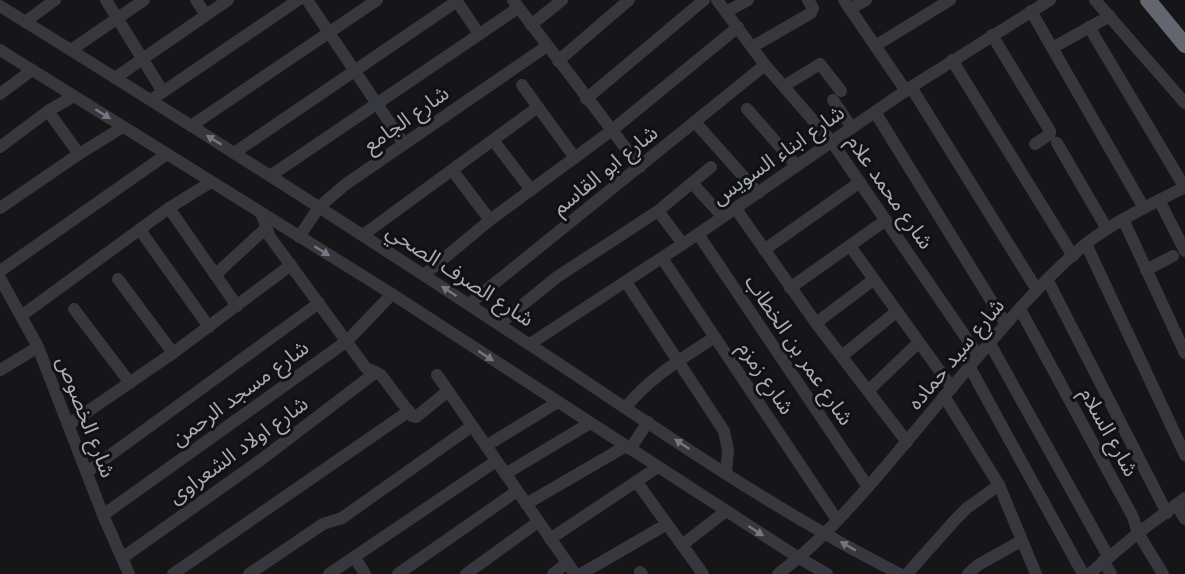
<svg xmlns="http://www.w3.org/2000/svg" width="1185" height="574" font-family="Arial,'Noto Sans Arabic',sans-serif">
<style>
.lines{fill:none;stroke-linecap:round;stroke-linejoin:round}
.minor{stroke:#37383d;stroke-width:12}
.highway{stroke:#63666e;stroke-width:16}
.oneway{fill:#757881}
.labels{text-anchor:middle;stroke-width:6;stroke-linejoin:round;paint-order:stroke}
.street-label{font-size:21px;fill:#a8adb8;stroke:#111113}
</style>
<rect width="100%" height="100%" fill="#161618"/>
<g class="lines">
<g class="minor">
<polyline points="106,0 163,92"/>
<polyline points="196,0 206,15"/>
<polyline points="307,0 404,144"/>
<polyline points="456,0 479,34"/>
<polyline points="513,0 640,167"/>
<polyline points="717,0 765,65 832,142 978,355"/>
<polyline points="844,0 906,91"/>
<polyline points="1095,0 1185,103"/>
<path d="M0,6C174,114 347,224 518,337C643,418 766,507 900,574"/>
<polyline points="850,9 866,0"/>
<polyline points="1031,11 1144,208"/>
<polyline points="726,12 748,0"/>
<polyline points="25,22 55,0"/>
<polyline points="531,25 562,0"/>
<polyline points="1089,27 1185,188"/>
<polyline points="992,35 1050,131 1050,134 1035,144"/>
<polyline points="875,46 950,0"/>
<polyline points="752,47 811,13 813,8 808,0"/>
<polyline points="1052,48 1110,16"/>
<polyline points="0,50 392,294 799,558 827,574"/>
<polyline points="71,50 144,0"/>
<polyline points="952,60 1073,256"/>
<polyline points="558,61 629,0"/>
<polyline points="115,78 228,0"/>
<polyline points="522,85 575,158"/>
<polyline points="784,86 820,64 841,91"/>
<polyline points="911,87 1037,290"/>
<polyline points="0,94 32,70"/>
<polyline points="586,99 704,0"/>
<polyline points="151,100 298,0"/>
<polyline points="833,100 852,128"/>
<polyline points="747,109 797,166"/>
<polyline points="48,111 79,154"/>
<polyline points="875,112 1005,323"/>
<polyline points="695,122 758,193"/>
<polyline points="191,126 377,0"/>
<polyline points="493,140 531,190"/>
<polyline points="1057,143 1107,229"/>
<polyline points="0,147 48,111 74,96"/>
<polyline points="234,153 457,1"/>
<polyline points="452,170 490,220"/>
<polyline points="270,176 518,8"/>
<polyline points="692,183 723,217"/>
<polyline points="1159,200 1185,251"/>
<polyline points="0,208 79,154 123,127"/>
<polyline points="169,208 237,306"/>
<polyline points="736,209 816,323 907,442"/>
<polyline points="658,211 683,244"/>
<polyline points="261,213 270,237 366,368 381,375 412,416 416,417 448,391"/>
<polyline points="1123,219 1185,353"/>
<polyline points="140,230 209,327"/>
<polyline points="698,234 868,487"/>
<polyline points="363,235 538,107"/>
<polyline points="299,237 319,207 346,184 547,46"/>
<polyline points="1086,244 1185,455"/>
<polyline points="850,246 952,388"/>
<polyline points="764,250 860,182"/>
<polyline points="662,258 837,520"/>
<polyline points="1146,270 1173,256"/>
<polyline points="0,271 167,154"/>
<polyline points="215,275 266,228"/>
<polyline points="424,275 490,220 611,131 738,27"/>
<polyline points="0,278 38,347 103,515 129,574"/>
<polyline points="118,279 173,353"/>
<polyline points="1047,279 1167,513"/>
<polyline points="626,282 724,431 728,450 726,473"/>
<polyline points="790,288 886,220"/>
<polyline points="469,304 765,65"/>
<polyline points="74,309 130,383"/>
<polyline points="1020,309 1133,517 1138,533 1163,574"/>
<polyline points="21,316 169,208 211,182"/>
<polyline points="816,323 873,280"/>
<polyline points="499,324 557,277 658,211 711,167"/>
<polyline points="989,342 1108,556"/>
<polyline points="530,344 698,234 911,87 1050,0"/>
<polyline points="842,356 896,312"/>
<polyline points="969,366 1083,574"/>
<polyline points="0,370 38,347"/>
<polyline points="437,375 575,574"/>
<polyline points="868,391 918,343"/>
<polyline points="944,396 999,485 1036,574"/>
<path d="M626,407C650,377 683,358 715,337"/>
<polyline points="68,425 173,353 291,265"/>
<polyline points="486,446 558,402"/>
<polyline points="630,449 648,422"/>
<polyline points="87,472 319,303"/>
<polyline points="505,474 590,423"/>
<polyline points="636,481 703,574"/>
<polyline points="526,504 626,446"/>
<polyline points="1177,506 1185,519"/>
<polyline points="103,515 347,341 392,294"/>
<polyline points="550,539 658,467"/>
<polyline points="682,545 726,511"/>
<polyline points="122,558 262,459 376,372"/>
<polyline points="355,558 365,574"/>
<polyline points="1103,561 1111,574"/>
<polyline points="640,572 642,574"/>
<polyline points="173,574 409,411"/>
<polyline points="249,574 323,524 342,518 472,426"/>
<polyline points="329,574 496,461"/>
<polyline points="398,574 517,491"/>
<polyline points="466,574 538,522"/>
<polyline points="553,574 567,563"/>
<polyline points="581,574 667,524"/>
<path d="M778,574C817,545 849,509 881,472C928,417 973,360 1022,306C1042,284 1063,262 1087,243C1117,220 1152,204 1185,187"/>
<polyline points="907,574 955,520 967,508 999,485"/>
<polyline points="968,574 978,565 1021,541"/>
<polyline points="1089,574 1138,533 1185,498"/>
</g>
<polyline class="highway" points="1148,0 1185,45"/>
</g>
<defs><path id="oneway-solid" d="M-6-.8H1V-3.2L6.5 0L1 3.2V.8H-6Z" transform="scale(1.5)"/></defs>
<g class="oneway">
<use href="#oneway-solid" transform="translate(103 114) rotate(32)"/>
<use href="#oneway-solid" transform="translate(214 140) rotate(-148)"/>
<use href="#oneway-solid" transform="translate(322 251) rotate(32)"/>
<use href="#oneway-solid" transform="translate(449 291) rotate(-147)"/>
<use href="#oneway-solid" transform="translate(486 356) rotate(33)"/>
<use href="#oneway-solid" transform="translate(682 444) rotate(-146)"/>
<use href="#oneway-solid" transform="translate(756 531) rotate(33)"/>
<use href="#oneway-solid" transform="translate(848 546) rotate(-150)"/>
</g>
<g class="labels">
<g class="street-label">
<text transform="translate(406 119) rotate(-35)" y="7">شارع الجامع</text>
<text transform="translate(778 155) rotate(-35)" y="7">شارع ابناء السويس</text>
<text transform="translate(605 170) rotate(-39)" y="7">شارع ابو القاسم</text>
<text transform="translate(890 192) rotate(55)" y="7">شارع محمد علام</text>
<text transform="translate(460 275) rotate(33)" y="7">شارع الصرف الصحي</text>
<text transform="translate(799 350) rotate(56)" y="7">شارع عمر بن الخطاب</text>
<text transform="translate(956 354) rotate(-50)" y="7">شارع سيد حماده</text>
<text transform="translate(766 378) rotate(56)" y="7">شارع زمزم</text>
<text transform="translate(240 393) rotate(-36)" y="7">شارع مسجد الرحمن</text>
<text transform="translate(86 417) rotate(69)" y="7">شارع الخصوص</text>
<text transform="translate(1109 432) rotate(61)" y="7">شارع السلام</text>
<text transform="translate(238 450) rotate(-36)" y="7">شارع اولاد الشعراوى</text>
</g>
</g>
</svg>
